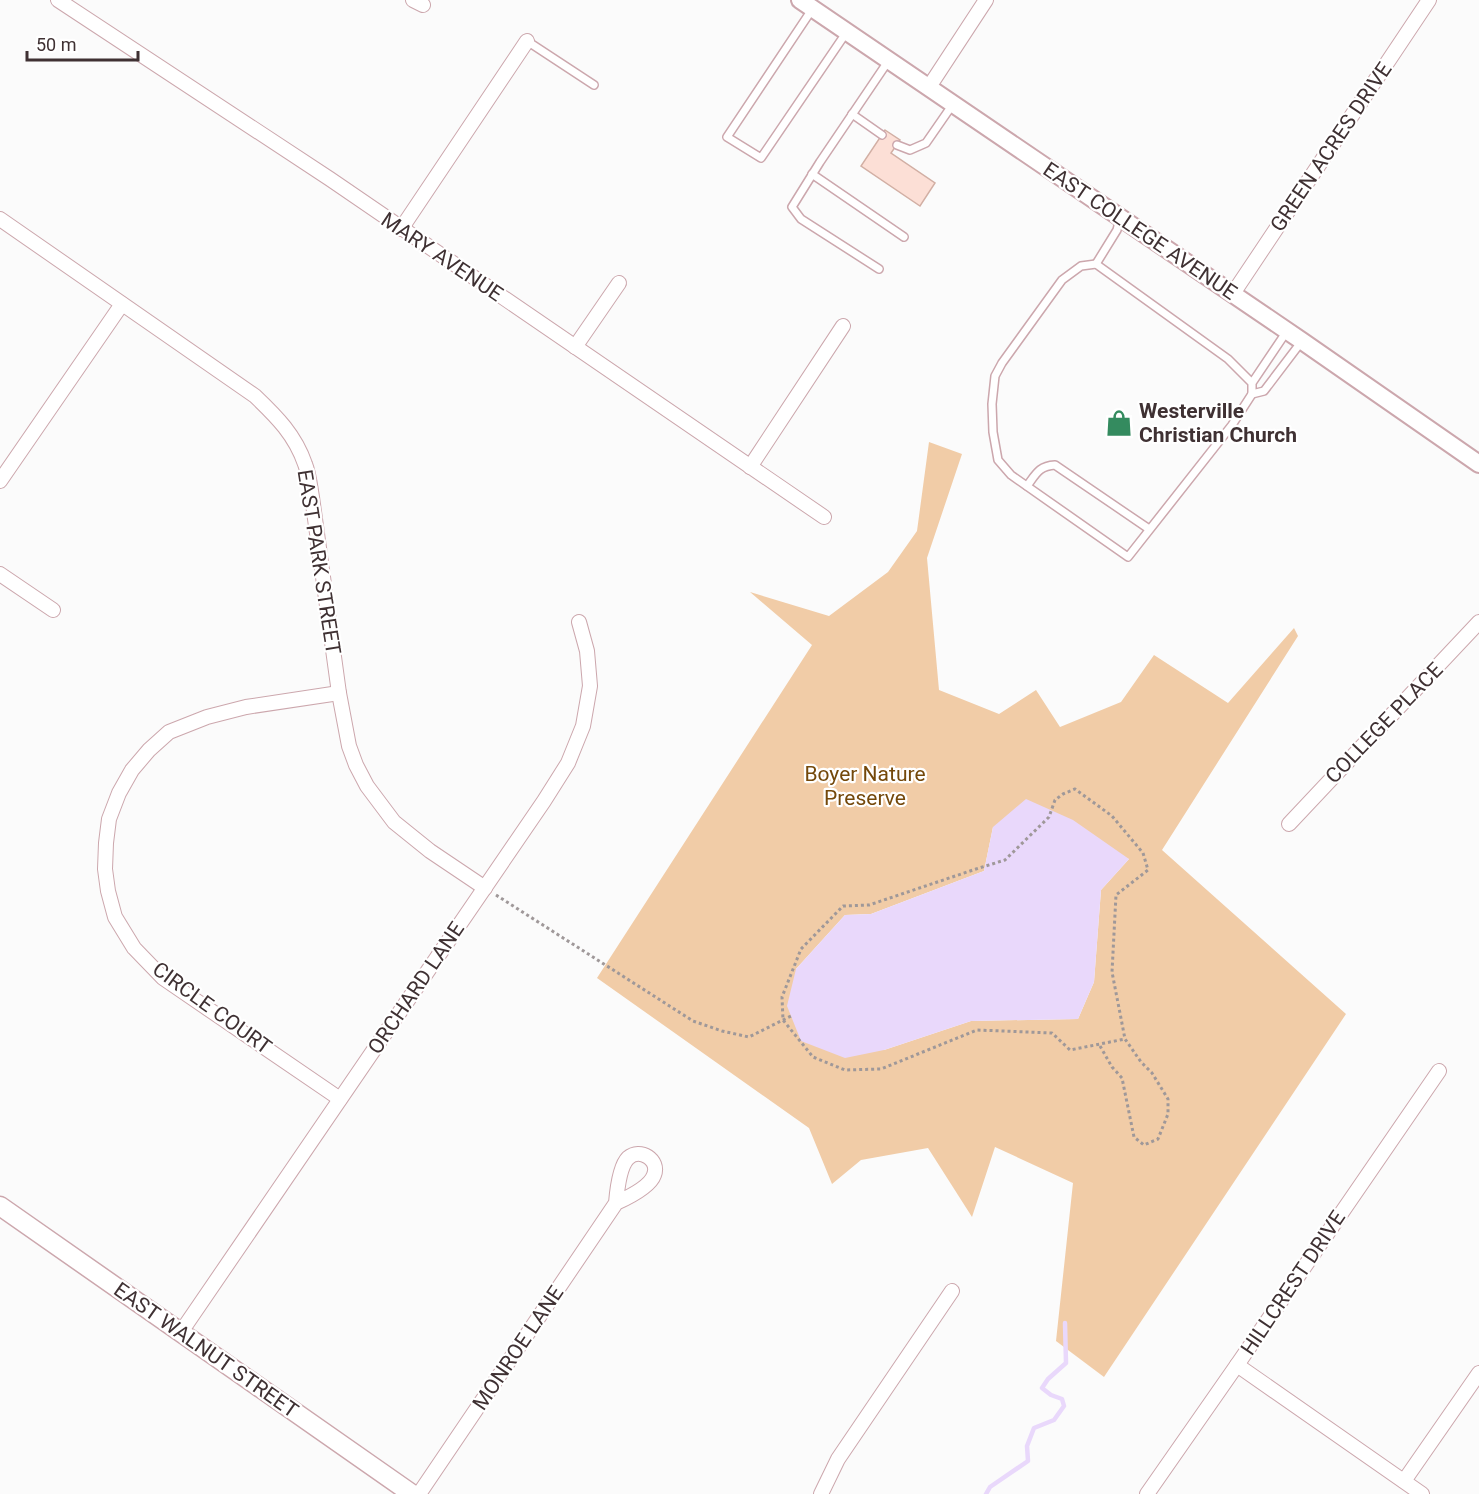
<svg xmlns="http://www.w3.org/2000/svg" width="1479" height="1494" font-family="Roboto,sans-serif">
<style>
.green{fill:#f1cca7;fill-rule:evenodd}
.water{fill:#e9d8fb}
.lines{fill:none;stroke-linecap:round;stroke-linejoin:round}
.stream{stroke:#e9d8fb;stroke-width:4.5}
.building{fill:#fcdfd6;stroke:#d2afa4;stroke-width:1.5}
.service-casing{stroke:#cca7ad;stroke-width:10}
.minor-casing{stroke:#cca7ad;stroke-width:16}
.tertiary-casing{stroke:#cca7ad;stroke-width:20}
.secondary-casing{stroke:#cca7ad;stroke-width:21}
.path{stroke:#9f9899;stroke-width:3;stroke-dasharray:3 3;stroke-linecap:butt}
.service{stroke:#fff;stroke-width:7}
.minor{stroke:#fff;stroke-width:14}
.tertiary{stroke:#fff;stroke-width:16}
.secondary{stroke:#fff;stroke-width:18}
.labels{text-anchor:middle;stroke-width:4.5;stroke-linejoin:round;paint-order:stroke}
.street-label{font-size:21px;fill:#3f3133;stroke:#fff}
.poi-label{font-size:21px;font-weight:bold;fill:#3f3133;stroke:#fff;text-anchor:start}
.park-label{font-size:21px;fill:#74480a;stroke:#fff}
</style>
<rect width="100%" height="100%" fill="#fbfbfb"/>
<path class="green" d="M929,442L962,454L927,558L939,690L999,714L1036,690L1060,727L1121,702L1154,655L1228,703L1294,628L1298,636L1162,850L1346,1014L1104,1377L1056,1341L1073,1183L995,1147L972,1217L928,1148L861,1160L832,1184L809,1128L597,978L812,645L750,592L829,616L888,572L917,531ZM993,827L1129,859L1101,890L1094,982L1078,1019L971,1021L884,1050L796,969L845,915L871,914L984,871Z"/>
<polygon class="water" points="1026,799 1073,820 1129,859 1101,890 1094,982 1078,1019 971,1021 884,1050 845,1058 801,1041 787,1006 796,969 845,915 871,914 984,871 993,827"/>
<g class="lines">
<polyline class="stream" points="986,1494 990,1487 1028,1461 1027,1446 1034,1428 1054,1420 1064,1406 1062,1399 1051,1395 1042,1388 1048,1379 1066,1363 1065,1323"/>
</g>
<polygon class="building" points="885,130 900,140 891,153 935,183 920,206 861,166"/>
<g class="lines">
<defs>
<g id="service">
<polyline points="813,8 727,137 761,158 846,33"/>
<polyline points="527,41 594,85"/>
<polyline points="852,114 882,135"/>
<polyline points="897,145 910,150 926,143 953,104"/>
<polyline points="812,174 904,237"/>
<polyline points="1096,264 1117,230 1120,218"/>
<polyline points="879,269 801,219 792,207 820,162 889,60"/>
<polyline points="1252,383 1228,359 1096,264 1081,266 1062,280 1002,363 995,376 992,404 993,432 998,460 1011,475 1128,557 1232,425 1252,394 1252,383 1287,331"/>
<polyline points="1252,394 1264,391 1302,341"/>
<path d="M1027,486C1036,474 1039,466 1055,465L1149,529"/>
</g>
<g id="minor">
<polyline points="58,0 330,179 824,517"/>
<polyline points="413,0 423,5"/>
<polyline points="929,87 986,0"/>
<path d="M0,219L255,396C277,417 295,435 305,464C309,474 310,486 312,497L339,693L349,746L356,765L367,786L394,822L430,851L485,888"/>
<polyline points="401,229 527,41"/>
<polyline points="1232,295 1429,0"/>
<polyline points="575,347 619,283"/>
<polyline points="750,467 843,326"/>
<polyline points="0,481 122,304"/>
<polyline points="0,574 53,610"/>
<polyline points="339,693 246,707 207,717 169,732 149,750 132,770 119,793 109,819 106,843 105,869 108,891 115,917 134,948 163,978 340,1099"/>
<polyline points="1289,824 1479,622"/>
<polyline points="181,1332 544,801 568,763 583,726 590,686 587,651 579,622"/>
<polyline points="1237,1365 1422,1494"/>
<polyline points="1404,1481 1479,1373"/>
<path d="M419,1494L616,1203C617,1191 620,1166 628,1158C640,1147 660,1160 654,1175C650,1187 627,1198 616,1203"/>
<polyline points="821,1494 838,1459 952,1291"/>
<polyline points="1147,1494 1237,1365 1439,1071"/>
</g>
<polyline id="tertiary" points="800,0 1302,341 1479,464"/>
<polyline id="secondary" points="0,1206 412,1494"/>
</defs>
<use href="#service" class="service-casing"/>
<use href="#minor" class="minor-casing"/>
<use href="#tertiary" class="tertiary-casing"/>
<use href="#secondary" class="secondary-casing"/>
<g class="path">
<polyline points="496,895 693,1021 722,1031 749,1037 791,1016"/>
<polyline points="1100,1046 1112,1067 1122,1078 1134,1137 1144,1145 1158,1139 1168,1114 1168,1099 1152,1073 1141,1062 1125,1039 1112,972 1116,895 1148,870 1143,853 1112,816 1075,789 1063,794 1055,800 1049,817 1005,860 976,869 869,905 843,906 801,949 782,997 783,1020 813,1057 845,1070 881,1069 977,1030 1052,1033 1070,1050 1125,1039"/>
</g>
<use href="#service" class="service"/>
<use href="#minor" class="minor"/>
<use href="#tertiary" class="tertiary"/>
<use href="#secondary" class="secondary"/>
</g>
<defs>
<symbol id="shop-bare" viewBox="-9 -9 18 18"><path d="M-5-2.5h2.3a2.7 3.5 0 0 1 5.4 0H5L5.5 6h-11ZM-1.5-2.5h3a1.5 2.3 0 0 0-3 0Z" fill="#348b5f" stroke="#fff" stroke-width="2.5" paint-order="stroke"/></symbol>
</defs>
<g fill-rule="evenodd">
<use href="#shop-bare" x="1100" y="404" width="38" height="38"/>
</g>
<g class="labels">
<g class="street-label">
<text transform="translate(1331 147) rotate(-56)" y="7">GREEN ACRES DRIVE</text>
<text transform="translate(1140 231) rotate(34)" y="7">EAST COLLEGE AVENUE</text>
<text transform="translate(442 257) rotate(34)" y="7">MARY AVENUE</text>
<text transform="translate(319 562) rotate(81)" y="7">EAST PARK STREET</text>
<text transform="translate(1384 723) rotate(-46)" y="7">COLLEGE PLACE</text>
<text transform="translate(416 988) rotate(-56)" y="7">ORCHARD LANE</text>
<text transform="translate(212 1008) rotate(36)" y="7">CIRCLE COURT</text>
<text transform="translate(1293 1283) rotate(-56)" y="7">HILLCREST DRIVE</text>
<text transform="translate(518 1348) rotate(-56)" y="7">MONROE LANE</text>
<text transform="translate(206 1350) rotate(35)" y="7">EAST WALNUT STREET</text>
</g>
<g class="poi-label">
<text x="1139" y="418">Westerville<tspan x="1139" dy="24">Christian Church</tspan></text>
</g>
<g class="park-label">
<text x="865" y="781">Boyer Nature<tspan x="865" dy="24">Preserve</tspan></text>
</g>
</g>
<path d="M27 51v9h111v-9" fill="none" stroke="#3f3133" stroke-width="3"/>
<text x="36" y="51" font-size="18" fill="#3f3133" stroke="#ffffff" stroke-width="4.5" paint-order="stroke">50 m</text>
</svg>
